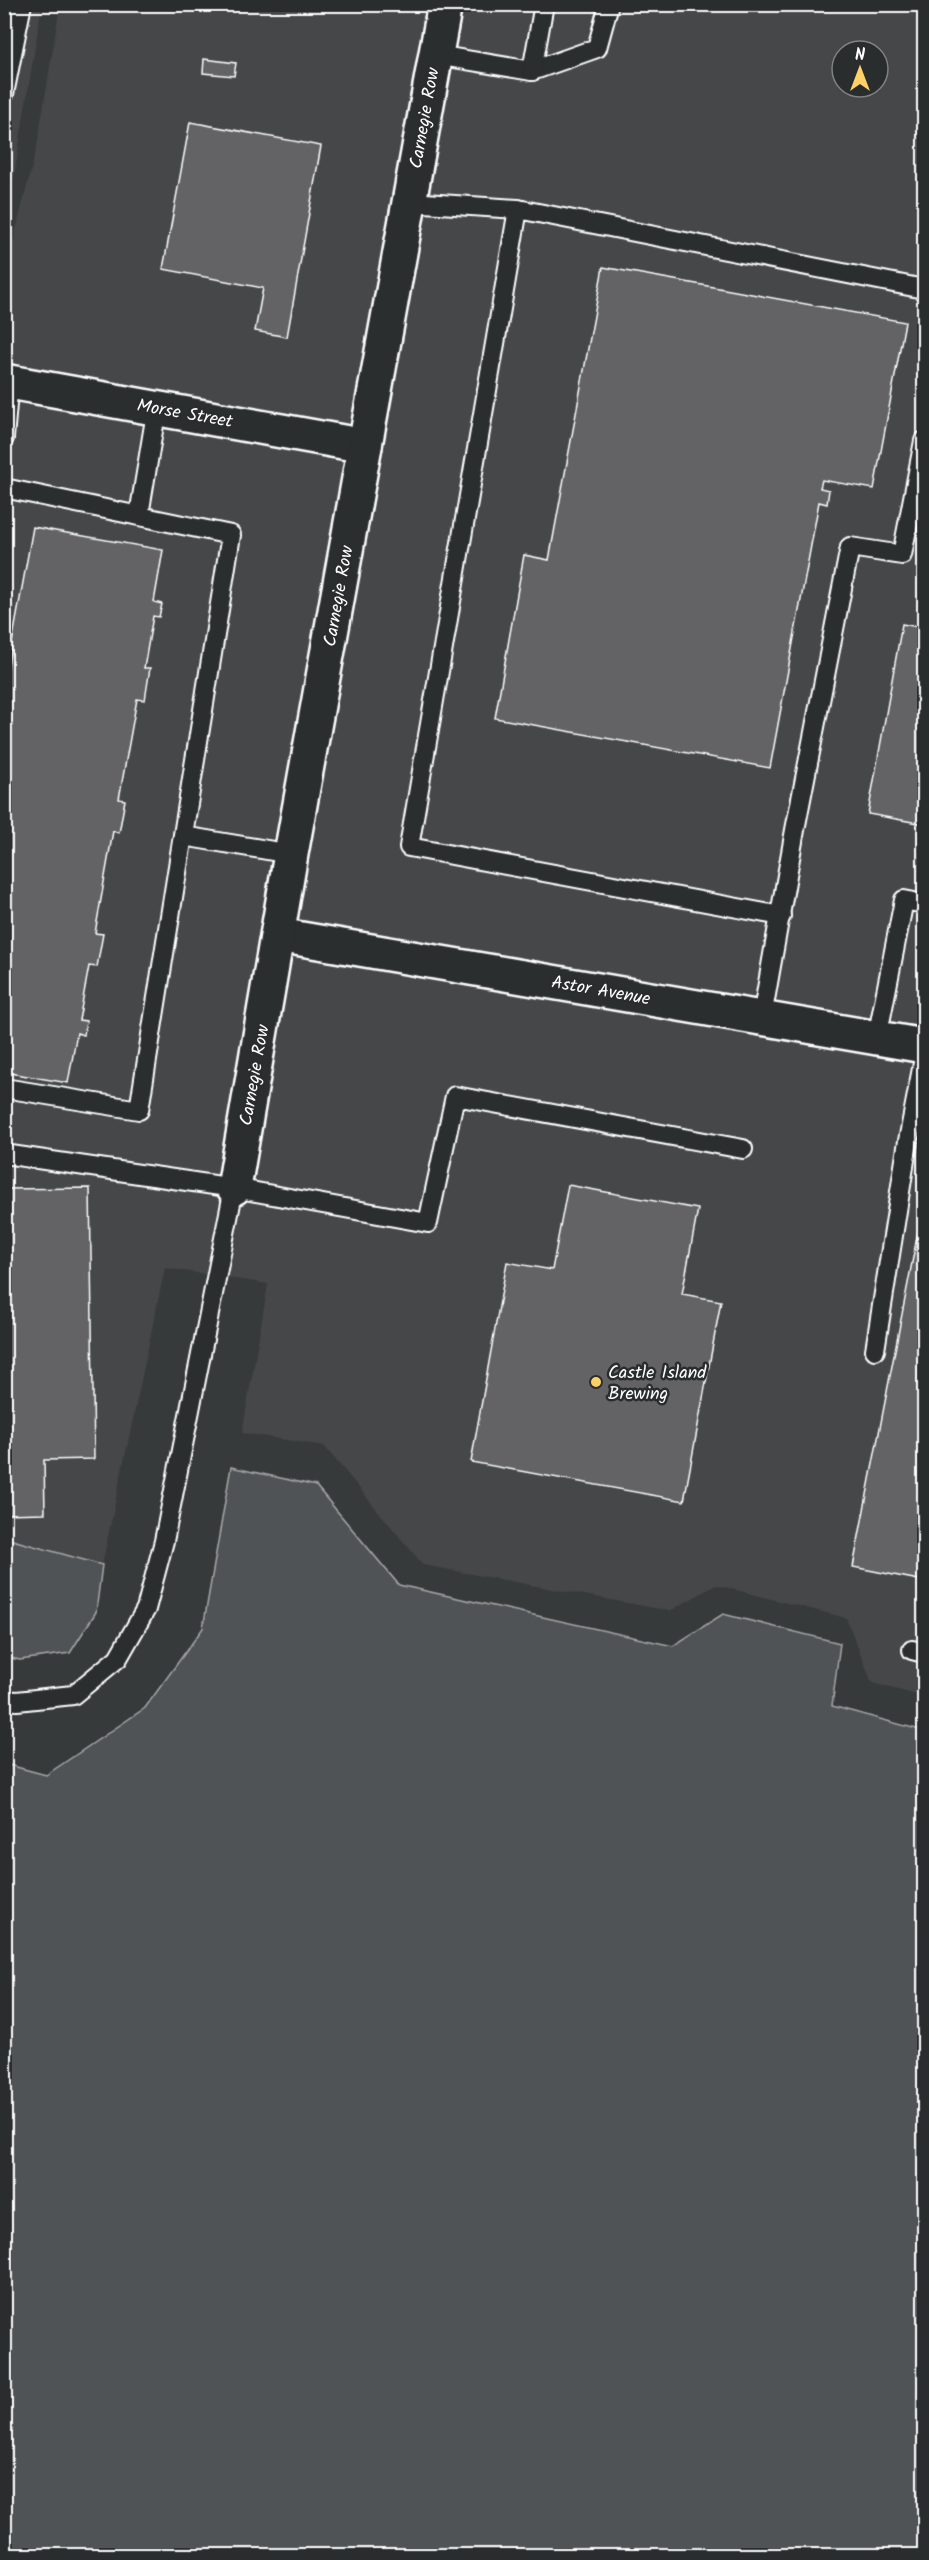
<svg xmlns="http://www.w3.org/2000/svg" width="929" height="2560" font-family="Kalam,sans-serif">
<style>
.built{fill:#444748;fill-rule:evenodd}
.green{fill:#505354;stroke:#a8a9aa;stroke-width:1.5}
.building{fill:#636465;stroke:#fff;stroke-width:1.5}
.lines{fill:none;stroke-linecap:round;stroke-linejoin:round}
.lane-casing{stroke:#fff;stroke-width:22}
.street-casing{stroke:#fff;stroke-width:38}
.lane{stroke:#2a2d2e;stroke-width:18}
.street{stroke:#2a2d2e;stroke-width:33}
.poi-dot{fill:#ffd166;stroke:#2a2d2e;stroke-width:2}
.labels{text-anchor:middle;stroke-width:5;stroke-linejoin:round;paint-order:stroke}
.street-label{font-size:18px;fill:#fff;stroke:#2a2d2e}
.poi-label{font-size:18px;fill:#fff;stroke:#2a2d2e;text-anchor:start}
</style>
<rect width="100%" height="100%" fill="#373a3b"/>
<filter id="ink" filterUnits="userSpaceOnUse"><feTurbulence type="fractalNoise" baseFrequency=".0167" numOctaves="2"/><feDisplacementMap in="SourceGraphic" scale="12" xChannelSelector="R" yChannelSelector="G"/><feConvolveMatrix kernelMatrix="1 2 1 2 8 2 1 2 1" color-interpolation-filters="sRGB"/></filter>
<g filter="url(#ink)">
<g class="built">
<polygon points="5,5 42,5 5,231"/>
<path d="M60,5H924V1697L872,1683L846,1618L716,1585L670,1611L423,1565L324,1446L242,1433L268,1284L165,1268L102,1565L5,1538L4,277L37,146ZM842,51H878V87H842Z"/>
</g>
<g class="green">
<polygon points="231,1467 316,1486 399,1585 673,1646 723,1614 840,1643 832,1706 924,1731 924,2555 5,2555 5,1764 46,1775 145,1708 203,1628"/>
<polygon points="5,1538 102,1565 96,1612 70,1653 20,1660 5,1657"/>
</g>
<g class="building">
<polygon points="204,59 236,63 234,76 203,73"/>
<polygon points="190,122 321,146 287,337 255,331 263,288 163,269"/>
<polygon points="603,267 905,322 874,489 822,480 820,488 829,490 827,504 819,502 770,768 495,718 524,555 549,560"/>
<polygon points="33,527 163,550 154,602 162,604 159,617 153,616 144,668 150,668 145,700 137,699 119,799 125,800 119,833 113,831 95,933 103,934 97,967 89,966 79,1020 86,1021 84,1035 77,1033 68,1083 4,1072 4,687"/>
<polygon points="902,624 924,628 924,824 868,814"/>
<polygon points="568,1185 698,1209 682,1294 721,1301 684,1501 471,1462 507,1262 552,1270"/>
<polygon points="90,1188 94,1459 44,1460 45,1513 4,1514 4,1189"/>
<polygon points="922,1211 924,1211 924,1581 853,1567"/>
</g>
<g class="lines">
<defs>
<g id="lane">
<polyline points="436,55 532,71 597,48 609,4"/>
<polyline points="532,71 544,4"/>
<polyline points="4,94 22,4"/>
<polyline points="409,202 518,209 924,289"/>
<polyline points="518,209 409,847 781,916"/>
<polyline points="4,438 9,381"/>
<polyline points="4,488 231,535 139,1110 4,1088"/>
<polyline points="139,515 157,407"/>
<polyline points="183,836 291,854"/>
<polyline points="762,1017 795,830 850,547 902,555 924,441"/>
<polyline points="877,1038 904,900 924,904"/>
<polyline points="4,1154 234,1188 428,1223 455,1096 743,1149"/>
<polyline points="875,1350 908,1141 924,1058"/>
<polyline points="912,1650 924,1653"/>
<polyline points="4,1700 17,1701 73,1695 118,1658 146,1609 164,1541 234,1188"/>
</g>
<g id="street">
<polyline points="4,381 365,446"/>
<polyline points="278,935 924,1046"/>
<polyline points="234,1188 291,854 445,4"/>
</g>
</defs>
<use href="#lane" class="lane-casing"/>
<use href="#street" class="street-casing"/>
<use href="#lane" class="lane"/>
<use href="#street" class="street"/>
</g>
</g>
<circle class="poi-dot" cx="596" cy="1382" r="6"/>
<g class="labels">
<g class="street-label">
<text transform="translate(424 118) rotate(-80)" y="6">Carnegie Row</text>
<text transform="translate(185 413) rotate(10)" y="6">Morse Street</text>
<text transform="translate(338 596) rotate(-80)" y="6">Carnegie Row</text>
<text transform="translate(601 990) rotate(10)" y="6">Astor Avenue</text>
<text transform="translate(254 1075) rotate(-80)" y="6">Carnegie Row</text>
</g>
<g class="poi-label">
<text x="608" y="1378">Castle Island<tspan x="608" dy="21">Brewing</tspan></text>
</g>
</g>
<rect width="929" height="2560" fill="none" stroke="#2a2d2e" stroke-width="24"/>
<rect x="12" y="12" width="905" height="2536" fill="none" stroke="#fff" stroke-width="2" filter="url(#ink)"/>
<g transform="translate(860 69)"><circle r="28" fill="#2a2d2e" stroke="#7f8182" stroke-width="1.5"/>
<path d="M0-4.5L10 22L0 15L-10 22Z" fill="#ffd166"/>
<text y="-9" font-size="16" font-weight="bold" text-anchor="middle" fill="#ffffff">N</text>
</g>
</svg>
